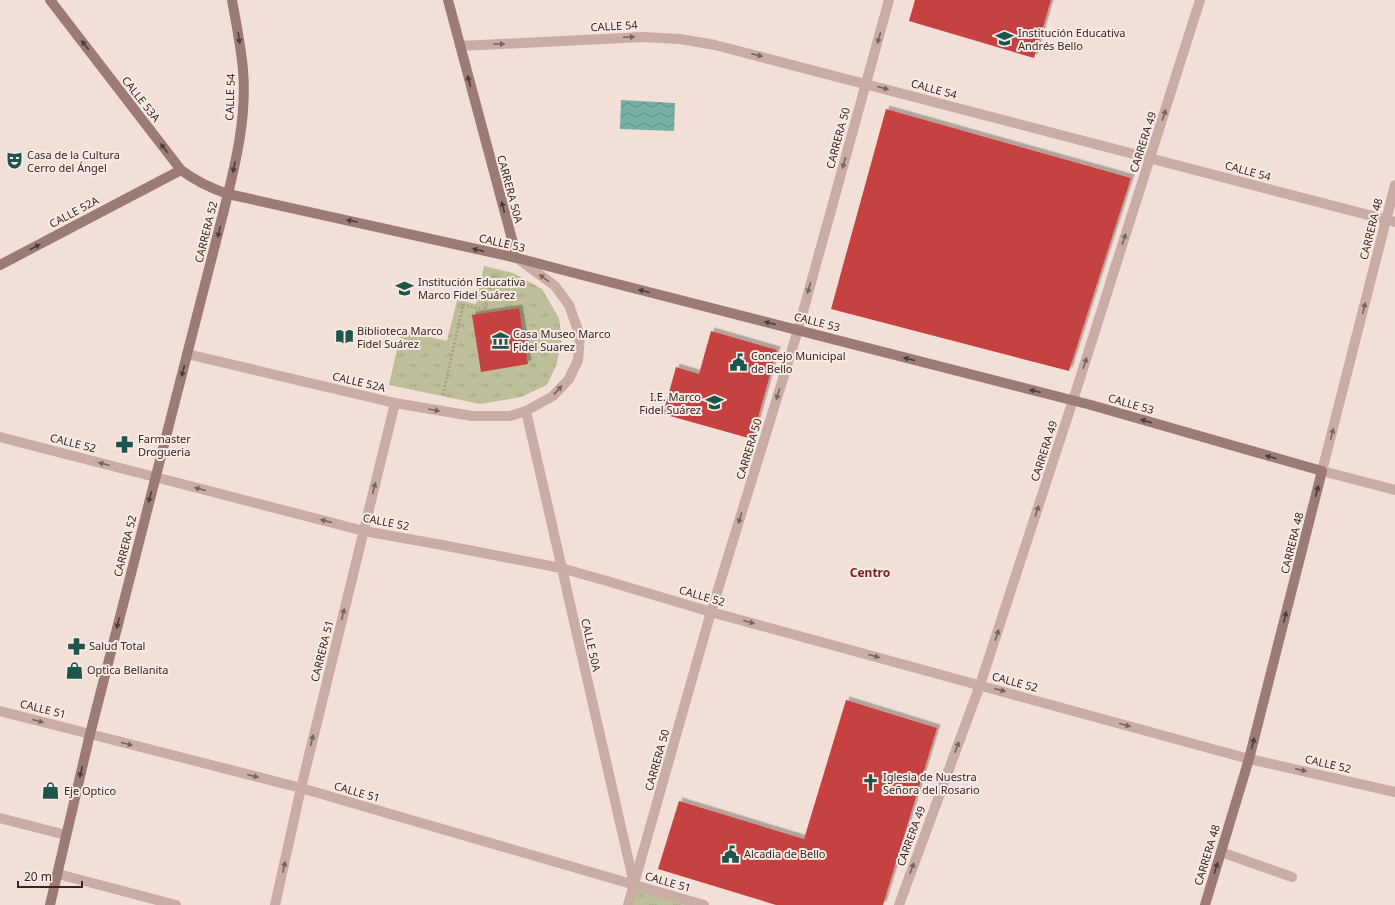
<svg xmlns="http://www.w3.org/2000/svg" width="1395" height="905" font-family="'Noto Sans',sans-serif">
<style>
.park{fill:url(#park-tufts)}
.water{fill:url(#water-waves)}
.building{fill:#c64241;filter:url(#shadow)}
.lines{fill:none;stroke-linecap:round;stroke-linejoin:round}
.path{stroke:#b4968f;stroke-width:2.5;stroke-dasharray:2 2;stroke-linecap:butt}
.service{stroke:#c9aca4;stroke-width:10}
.pedestrian{stroke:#c9aca4;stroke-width:10}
.minor{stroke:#c9aca4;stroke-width:10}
.tertiary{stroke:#c9aca4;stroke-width:10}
.secondary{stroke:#9c7b76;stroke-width:10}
.oneway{fill:#77635f}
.oneway2{fill:#4e3c3a}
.labels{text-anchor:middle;stroke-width:4;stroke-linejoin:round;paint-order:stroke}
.street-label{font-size:11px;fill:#342726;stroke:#f9eae4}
.poi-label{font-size:11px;fill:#342726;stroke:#f9eae4;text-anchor:start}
.neighbourhood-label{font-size:12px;font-weight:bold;fill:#83201f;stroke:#f9eae4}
</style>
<defs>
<pattern id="park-tufts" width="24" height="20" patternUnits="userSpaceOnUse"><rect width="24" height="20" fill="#bcbf98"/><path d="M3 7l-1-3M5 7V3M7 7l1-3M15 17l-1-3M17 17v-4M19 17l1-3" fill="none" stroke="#a2a483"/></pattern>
<pattern id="water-waves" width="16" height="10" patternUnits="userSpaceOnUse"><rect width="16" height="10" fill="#77aea3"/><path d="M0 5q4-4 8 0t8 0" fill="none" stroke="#628e85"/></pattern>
<filter id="shadow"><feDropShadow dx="3.5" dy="-3.5" stdDeviation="0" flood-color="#0004"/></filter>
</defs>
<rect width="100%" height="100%" fill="#f1dfd8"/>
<g class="park">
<polygon points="484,266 513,273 542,289 559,318 562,339 556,366 547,385 521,397 480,404 389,385 401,331 447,341 457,300 476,304"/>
<polygon points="634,884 704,905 628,905"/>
</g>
<polygon class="water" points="621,100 675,103 674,131 620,129"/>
<g class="building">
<polygon points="915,0 1051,0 1034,58 909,21"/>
<polygon points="886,109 1131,178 1069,371 831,309"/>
<polygon points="519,308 528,364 481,372 472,315"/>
<polygon points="711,331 777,350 752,439 663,414 676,367 699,374"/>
<polygon points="846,700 937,728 883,905 776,905 658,869 679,801 804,839"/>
</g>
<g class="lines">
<polyline class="path" points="443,395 463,305 485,310 494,273"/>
<g class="service">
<polyline points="0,818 66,835"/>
<polyline points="1221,852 1292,877"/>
<polyline points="899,905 980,685"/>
</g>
<g class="pedestrian">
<polyline points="187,354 395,403"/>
<polyline points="526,411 634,884"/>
<polyline points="442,545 561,568 607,581"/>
<polyline points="301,788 704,905"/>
<polyline points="58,874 176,905"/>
<polyline points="628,905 711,612"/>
</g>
<g class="minor">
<polyline points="460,46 643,37 680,39 715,45 1395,222"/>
<polyline points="155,477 364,531 442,545"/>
<polyline points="607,581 711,612"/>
<polyline points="90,734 301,788"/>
</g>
<g class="tertiary">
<polyline points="889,0 798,330 711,612 1249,759 1395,792"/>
<polyline points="1395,185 1322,471 1395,490"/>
<polyline points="0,437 155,477"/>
<polyline points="980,685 1076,391 1200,0"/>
<polyline points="0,711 90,734"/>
<polyline points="275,905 301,788 395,403 472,416 510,416 526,411 553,396 569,379 578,360 580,336 569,305 555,286 517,258"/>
</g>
<g class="secondary">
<path d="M50,0L181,170C197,182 210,188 228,194L517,258L582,275L1091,405L1322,471L1249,759L1205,905"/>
<polyline points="448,0 517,258"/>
<polyline points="0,265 181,170"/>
<path d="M50,905L90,734L225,206C236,162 247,116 243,70C241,46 236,23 232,0"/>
</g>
</g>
<defs><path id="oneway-solid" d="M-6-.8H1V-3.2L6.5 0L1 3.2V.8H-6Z"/></defs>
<g class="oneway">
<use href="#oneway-solid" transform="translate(629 37) rotate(-3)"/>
<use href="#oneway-solid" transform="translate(879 38) rotate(106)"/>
<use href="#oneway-solid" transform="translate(499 44) rotate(-3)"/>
<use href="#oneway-solid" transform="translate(757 55) rotate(15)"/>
<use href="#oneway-solid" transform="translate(883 88) rotate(15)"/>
<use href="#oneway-solid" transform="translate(1164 115) rotate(-72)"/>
<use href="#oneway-solid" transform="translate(844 163) rotate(106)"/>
<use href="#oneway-solid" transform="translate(1124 239) rotate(-72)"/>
<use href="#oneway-solid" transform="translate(544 278) rotate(-144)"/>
<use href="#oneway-solid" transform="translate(809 288) rotate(106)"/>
<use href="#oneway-solid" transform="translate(1364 308) rotate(-76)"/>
<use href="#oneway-solid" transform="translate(1085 363) rotate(-72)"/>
<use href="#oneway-solid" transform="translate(558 390) rotate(-47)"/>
<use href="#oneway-solid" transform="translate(778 394) rotate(107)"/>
<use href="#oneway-solid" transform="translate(434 410) rotate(10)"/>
<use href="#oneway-solid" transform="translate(1332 434) rotate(-76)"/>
<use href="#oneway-solid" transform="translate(104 464) rotate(-166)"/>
<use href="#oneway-solid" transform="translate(374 488) rotate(-76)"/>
<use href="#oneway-solid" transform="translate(200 489) rotate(-166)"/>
<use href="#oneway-solid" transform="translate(1037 511) rotate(-72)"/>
<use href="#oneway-solid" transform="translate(740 518) rotate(107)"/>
<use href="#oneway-solid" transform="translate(326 521) rotate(-166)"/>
<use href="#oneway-solid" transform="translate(343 614) rotate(-76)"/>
<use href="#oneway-solid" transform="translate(749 622) rotate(15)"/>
<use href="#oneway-solid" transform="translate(997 635) rotate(-72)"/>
<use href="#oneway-solid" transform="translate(874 656) rotate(15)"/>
<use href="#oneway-solid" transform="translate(1000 690) rotate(15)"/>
<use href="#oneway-solid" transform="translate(38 721) rotate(14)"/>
<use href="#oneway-solid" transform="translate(1125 725) rotate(15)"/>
<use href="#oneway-solid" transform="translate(312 740) rotate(-76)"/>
<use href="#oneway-solid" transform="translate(127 744) rotate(14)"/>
<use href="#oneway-solid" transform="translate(957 747) rotate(-70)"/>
<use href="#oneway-solid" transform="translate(1301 770) rotate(13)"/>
<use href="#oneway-solid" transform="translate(253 776) rotate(14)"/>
<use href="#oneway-solid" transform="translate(284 867) rotate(-78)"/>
<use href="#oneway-solid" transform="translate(912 868) rotate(-70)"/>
</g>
<g class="oneway2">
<use href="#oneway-solid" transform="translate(239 38) rotate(82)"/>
<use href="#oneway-solid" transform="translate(85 45) rotate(-128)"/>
<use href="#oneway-solid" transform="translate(469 81) rotate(-105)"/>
<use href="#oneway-solid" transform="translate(164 148) rotate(-128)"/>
<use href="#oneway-solid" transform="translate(234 167) rotate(101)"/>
<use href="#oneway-solid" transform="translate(503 207) rotate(-105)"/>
<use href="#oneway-solid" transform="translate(352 221) rotate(-168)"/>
<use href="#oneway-solid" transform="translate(219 232) rotate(104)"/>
<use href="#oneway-solid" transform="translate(35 247) rotate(-28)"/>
<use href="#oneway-solid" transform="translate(478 250) rotate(-167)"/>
<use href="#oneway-solid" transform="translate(644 291) rotate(-166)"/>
<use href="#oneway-solid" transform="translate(770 323) rotate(-166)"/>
<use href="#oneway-solid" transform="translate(909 359) rotate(-166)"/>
<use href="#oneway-solid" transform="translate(183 371) rotate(105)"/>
<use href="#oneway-solid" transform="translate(1035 391) rotate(-166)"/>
<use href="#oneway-solid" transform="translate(1146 421) rotate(-164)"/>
<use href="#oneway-solid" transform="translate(1271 457) rotate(-164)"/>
<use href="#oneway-solid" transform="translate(1317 491) rotate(-76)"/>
<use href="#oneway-solid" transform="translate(150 497) rotate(104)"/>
<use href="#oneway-solid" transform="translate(1285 617) rotate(-76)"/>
<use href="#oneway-solid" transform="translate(118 623) rotate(104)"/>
<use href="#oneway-solid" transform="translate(1253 743) rotate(-76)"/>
<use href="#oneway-solid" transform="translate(81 772) rotate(103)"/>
<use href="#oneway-solid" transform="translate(1216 868) rotate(-73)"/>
</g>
<defs>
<symbol id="school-bare" viewBox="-9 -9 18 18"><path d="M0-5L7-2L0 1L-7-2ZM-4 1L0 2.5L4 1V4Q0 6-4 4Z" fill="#1c554b" stroke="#f9eae4" stroke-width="2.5" paint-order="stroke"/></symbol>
<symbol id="theatre-bare" viewBox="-9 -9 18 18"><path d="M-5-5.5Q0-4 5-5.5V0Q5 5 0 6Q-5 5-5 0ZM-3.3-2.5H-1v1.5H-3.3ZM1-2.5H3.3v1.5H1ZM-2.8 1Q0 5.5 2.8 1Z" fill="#1c554b" stroke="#f9eae4" stroke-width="2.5" paint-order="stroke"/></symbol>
<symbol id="library-bare" viewBox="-9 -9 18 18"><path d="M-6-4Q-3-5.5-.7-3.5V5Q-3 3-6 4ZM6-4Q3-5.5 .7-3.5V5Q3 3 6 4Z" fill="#1c554b" stroke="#f9eae4" stroke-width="2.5" paint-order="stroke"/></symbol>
<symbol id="museum-bare" viewBox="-9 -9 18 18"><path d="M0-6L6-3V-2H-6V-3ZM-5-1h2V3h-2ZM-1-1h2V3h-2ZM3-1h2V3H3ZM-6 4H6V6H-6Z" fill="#1c554b" stroke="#f9eae4" stroke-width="2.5" paint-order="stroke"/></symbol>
<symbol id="civic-bare" viewBox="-9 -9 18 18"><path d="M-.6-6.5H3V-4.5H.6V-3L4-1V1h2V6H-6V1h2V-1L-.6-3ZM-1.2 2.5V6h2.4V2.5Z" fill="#1c554b" stroke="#f9eae4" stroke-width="2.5" paint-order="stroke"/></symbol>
<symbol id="pharmacy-bare" viewBox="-9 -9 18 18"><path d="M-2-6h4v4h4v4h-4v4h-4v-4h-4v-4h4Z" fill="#1c554b" stroke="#f9eae4" stroke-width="2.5" paint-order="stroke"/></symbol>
<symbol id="shop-bare" viewBox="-9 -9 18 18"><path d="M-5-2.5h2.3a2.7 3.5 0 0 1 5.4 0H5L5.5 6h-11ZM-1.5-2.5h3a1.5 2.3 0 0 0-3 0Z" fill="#1c554b" stroke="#f9eae4" stroke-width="2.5" paint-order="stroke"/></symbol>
<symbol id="church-bare" viewBox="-9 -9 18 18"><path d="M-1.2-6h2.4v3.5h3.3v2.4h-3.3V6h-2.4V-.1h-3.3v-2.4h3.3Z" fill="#1c554b" stroke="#f9eae4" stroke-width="2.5" paint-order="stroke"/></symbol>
</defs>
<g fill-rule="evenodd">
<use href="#school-bare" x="992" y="26" width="25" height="25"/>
<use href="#theatre-bare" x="2" y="148" width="25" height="25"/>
<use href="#school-bare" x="392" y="276" width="25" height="25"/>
<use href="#library-bare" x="332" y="324" width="25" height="25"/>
<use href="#museum-bare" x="488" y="328" width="25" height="25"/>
<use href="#civic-bare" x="726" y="350" width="25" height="25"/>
<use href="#school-bare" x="702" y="390" width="25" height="25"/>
<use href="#pharmacy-bare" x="112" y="432" width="25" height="25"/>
<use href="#pharmacy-bare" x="64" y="634" width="25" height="25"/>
<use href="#shop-bare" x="62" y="658" width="25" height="25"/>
<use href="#church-bare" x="858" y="770" width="25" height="25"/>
<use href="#shop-bare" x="38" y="778" width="25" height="25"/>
<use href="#civic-bare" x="718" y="842" width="25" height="25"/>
</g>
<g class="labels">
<g class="street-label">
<text transform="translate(614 26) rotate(-3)" y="4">CALLE 54</text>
<text transform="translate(934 89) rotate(15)" y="4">CALLE 54</text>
<text transform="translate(230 97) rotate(-88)" y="4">CALLE 54</text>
<text transform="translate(141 99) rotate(52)" y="4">CALLE 53A</text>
<text transform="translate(838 138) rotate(-75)" y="4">CARRERA 50</text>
<text transform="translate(1143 142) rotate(-72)" y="4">CARRERA 49</text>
<text transform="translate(1248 171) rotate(15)" y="4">CALLE 54</text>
<text transform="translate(510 189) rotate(75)" y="4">CARRERA 50A</text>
<text transform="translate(74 212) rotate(-28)" y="4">CALLE 52A</text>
<text transform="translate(1371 229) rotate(-76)" y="4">CARRERA 48</text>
<text transform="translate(206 232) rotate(-76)" y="4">CARRERA 52</text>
<text transform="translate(502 243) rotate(13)" y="4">CALLE 53</text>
<text transform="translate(817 322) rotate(14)" y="4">CALLE 53</text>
<text transform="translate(359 382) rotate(13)" y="4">CALLE 52A</text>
<text transform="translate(1131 404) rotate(16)" y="4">CALLE 53</text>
<text transform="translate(73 443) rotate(14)" y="4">CALLE 52</text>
<text transform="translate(749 449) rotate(-73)" y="4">CARRERA 50</text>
<text transform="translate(1044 451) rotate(-72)" y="4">CARRERA 49</text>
<text transform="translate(386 522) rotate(11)" y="4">CALLE 52</text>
<text transform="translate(1292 543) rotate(-76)" y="4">CARRERA 48</text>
<text transform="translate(125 546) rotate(-76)" y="4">CARRERA 52</text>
<text transform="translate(702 596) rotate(16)" y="4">CALLE 52</text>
<text transform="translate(591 645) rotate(77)" y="4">CALLE 50A</text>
<text transform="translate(322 651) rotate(-76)" y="4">CARRERA 51</text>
<text transform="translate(1015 682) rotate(15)" y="4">CALLE 52</text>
<text transform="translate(43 709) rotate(14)" y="4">CALLE 51</text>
<text transform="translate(657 760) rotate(-74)" y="4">CARRERA 50</text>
<text transform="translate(1328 764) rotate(13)" y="4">CALLE 52</text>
<text transform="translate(357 792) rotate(16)" y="4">CALLE 51</text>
<text transform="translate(911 836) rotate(-70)" y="4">CARRERA 49</text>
<text transform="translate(1207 855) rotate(-73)" y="4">CARRERA 48</text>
<text transform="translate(668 882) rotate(16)" y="4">CALLE 51</text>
</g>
<g class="poi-label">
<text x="1018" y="37">Institución Educativa<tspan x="1018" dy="13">Andrés Bello</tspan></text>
<text x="27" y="159">Casa de la Cultura<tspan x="27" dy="13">Cerro del Ángel</tspan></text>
<text x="418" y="286">Institución Educativa<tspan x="418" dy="13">Marco Fidel Suárez</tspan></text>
<text x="357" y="335">Biblioteca Marco<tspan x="357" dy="13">Fidel Suárez</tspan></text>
<text x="513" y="338">Casa Museo Marco<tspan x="513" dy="13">Fidel Suarez</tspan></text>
<text x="751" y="360">Concejo Municipal<tspan x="751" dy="13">de Bello</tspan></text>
<text x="701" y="401" text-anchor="end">I.E. Marco<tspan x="701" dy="13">Fidel Suárez</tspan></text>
<text x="138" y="443">Farmaster<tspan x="138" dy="13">Drogueria</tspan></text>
<text x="89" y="650">Salud Total</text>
<text x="87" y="674">Optica Bellanita</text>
<text x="883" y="781">Iglesia de Nuestra<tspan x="883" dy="13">Señora del Rosario</tspan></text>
<text x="64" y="795">Eje Optico</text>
<text x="744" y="858">Alcadia de Bello</text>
</g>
<g class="neighbourhood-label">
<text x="870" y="577">Centro</text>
</g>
</g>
<path d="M18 881v6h64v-6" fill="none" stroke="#342726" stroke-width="2"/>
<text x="24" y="881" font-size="12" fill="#342726" stroke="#f9eae4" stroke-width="3" paint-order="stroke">20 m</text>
</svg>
